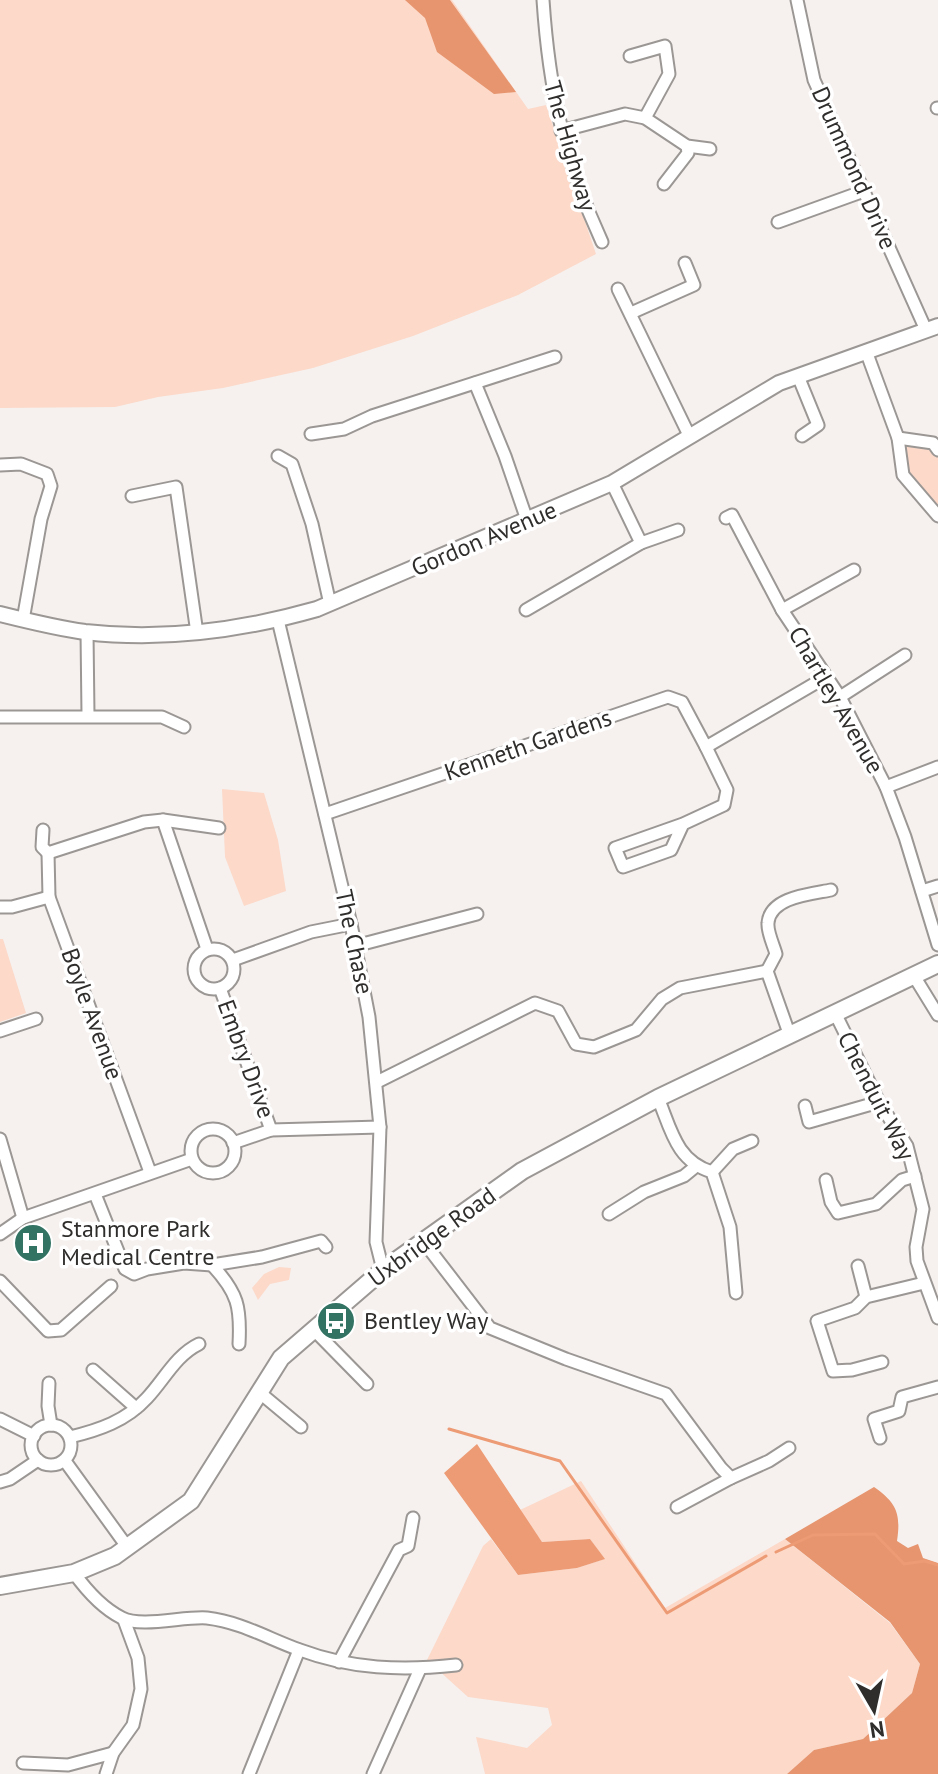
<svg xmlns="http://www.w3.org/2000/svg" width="938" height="1774" font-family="'PT Sans',sans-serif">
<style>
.green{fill:#fcd9c9}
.forest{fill:#e6956e}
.water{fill:#ed9b74}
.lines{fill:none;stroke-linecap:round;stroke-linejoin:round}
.stream{stroke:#ed9b74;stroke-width:3}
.minor-casing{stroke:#9b9795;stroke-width:15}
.tertiary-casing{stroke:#9b9795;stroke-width:18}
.primary-casing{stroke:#9b9795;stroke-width:20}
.minor{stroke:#fff;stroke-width:11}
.tertiary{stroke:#fff;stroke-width:14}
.primary{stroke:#fff;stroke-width:16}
.labels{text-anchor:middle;stroke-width:7;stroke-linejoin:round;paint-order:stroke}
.street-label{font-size:24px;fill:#302e2d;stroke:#fff}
.poi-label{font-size:24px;fill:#302e2d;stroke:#fff;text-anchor:start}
</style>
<rect width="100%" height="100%" fill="#f6f1ef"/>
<g class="green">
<polygon points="0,0 452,0 528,109 546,105 596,254 518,295 413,336 313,368 223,388 158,397 115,407 0,408"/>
<polygon points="904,445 932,447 938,455 938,511 909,476"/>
<polygon points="222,789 264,793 278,840 286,891 244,906 225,857"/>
<polygon points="0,939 3,939 26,1013 0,1022"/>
<polygon points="279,1267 291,1268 289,1280 270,1284 258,1300 252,1288 264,1274"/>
<polygon points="581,1481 665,1608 785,1539 890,1623 920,1664 912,1693 863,1739 814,1750 787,1774 485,1774 476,1737 527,1748 552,1725 548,1708 468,1697 427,1660 483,1546 491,1539 518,1575 577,1568 604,1559 590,1539 542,1542 520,1510"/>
</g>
<g class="forest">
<polygon points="405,0 450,0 516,92 494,94 437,52 425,18"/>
<path d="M874,1487C897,1503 901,1514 897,1541L908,1548L918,1544L923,1558L938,1563V1774H787L814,1750L863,1739L912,1693L920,1664L890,1622L785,1539Z"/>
</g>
<polygon class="water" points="477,1444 542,1542 590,1539 605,1559 577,1568 518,1575 444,1473"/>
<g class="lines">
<g class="stream">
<polyline points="449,1429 560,1461 667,1613 766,1556"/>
<polyline points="776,1552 813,1535 875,1534 904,1564 925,1561 938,1565"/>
</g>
<defs>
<g id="minor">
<path d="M543,0C549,89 564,160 602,242"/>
<polyline points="797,0 814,80 926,330"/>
<polyline points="630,56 665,46 669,74 645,118"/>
<polyline points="937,108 938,108"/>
<polyline points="561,131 625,114 645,118 687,146 710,149"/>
<polyline points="664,184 688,153 687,146"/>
<polyline points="778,222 864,191"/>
<polyline points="618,289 687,431 693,436"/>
<polyline points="631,313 694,285 685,263"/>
<polyline points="866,351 898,438 903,475 938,516"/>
<polyline points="798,376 818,425 802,436"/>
<polyline points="475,383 505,456 527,520"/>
<polyline points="311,434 344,429 372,416 555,357"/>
<polyline points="898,438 933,443 938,450"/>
<polyline points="278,456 292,464 312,524 330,604"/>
<polyline points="0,465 21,464 47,474 51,486 41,519 23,620"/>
<polyline points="132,496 176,487 197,633"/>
<polyline points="726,518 732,515 782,610 840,697 886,787 905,837 938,945"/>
<polyline points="641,543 678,530"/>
<polyline points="526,610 641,543 612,483"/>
<polyline points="782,610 854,570"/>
<polyline points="278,620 351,924 369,1017 380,1127 376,1242 383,1270"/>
<polyline points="87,632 88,715"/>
<polyline points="840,697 905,655"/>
<polyline points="0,717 162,717 184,727"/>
<polyline points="886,787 938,767"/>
<polyline points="325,814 668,697 682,702 706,747"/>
<polyline points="163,820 207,949"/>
<polyline points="683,824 671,850 623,867 615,848 683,824 724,805 727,790 706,747 826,677"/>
<polyline points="43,830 42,847 48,853"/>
<polyline points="48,853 49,897 150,1172"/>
<polyline points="48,853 144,822 163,820 219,828"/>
<polyline points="922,891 938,886"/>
<polyline points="0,907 12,907 49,897"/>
<polyline points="355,946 477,914"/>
<circle cx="214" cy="969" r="20"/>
<polyline points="233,960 311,932 351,924"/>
<path d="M767,971L776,954C774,946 767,932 768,923C770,897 811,894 831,890"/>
<polyline points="914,976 938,1015"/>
<polyline points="220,988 271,1130"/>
<polyline points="835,1013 879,1102 907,1146 923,1209 916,1247 917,1261 938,1318"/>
<polyline points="0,1031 36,1019"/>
<polyline points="377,1082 535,1003 558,1011 576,1044 594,1047 636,1030 662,999 680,988 767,971 790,1036"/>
<path d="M658,1098C671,1129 676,1161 712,1172L730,1227L736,1293"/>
<polyline points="805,1106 809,1122 879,1102"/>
<circle cx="213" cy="1151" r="22"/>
<polyline points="0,1139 23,1218"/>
<polyline points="233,1143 271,1130 380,1127"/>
<polyline points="712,1172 733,1149 752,1141"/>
<polyline points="826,1180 831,1202 838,1213 876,1204 902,1180 915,1176"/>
<polyline points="95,1194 125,1269 134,1274 147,1269 184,1263 212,1265 262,1257 321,1241 326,1247"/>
<polyline points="609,1214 644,1192 684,1176 695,1167"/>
<polyline points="0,1234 23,1218 192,1159"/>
<polyline points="423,1241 490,1328 566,1359 666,1394 721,1468 731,1478 769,1461 789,1448"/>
<path d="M212,1265C238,1293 241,1307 239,1344"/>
<polyline points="858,1266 866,1297"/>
<polyline points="0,1281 48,1331 61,1330 111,1286"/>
<polyline points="313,1329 367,1384"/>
<polyline points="882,1362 852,1370 833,1371 817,1321 855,1308 866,1297 924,1283"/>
<polyline points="93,1370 136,1408"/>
<polyline points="49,1383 48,1406 51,1425"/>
<polyline points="259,1392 301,1427"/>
<polyline points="0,1419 34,1436"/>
<circle cx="51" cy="1445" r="20"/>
<path d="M70,1437C99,1430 126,1421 147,1398C164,1380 176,1355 199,1344"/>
<polyline points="880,1438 874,1419 899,1411 902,1397 938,1387"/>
<polyline points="65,1461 128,1548"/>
<polyline points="0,1482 10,1479 38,1460"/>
<polyline points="677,1507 731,1478"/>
<path d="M74,1573C87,1591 102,1608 122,1618C141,1628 185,1616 207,1618C241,1622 269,1639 300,1650C351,1669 402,1671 456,1665"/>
<polyline points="339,1662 399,1550 408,1546 413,1518"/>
<polyline points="23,1763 68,1765 113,1753"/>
<polyline points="106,1774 113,1753 133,1725 141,1689 138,1658 124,1620"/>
<polyline points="249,1774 299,1650"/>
<polyline points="373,1774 420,1669"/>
</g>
<path id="tertiary" d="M0,614C28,621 56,628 85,632C163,641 243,630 317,609L612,483L779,383L938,326"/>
<polyline id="primary" points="0,1586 74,1573 115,1556 191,1501 281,1358 383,1270 522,1171 658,1098 938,964"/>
</defs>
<use href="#minor" class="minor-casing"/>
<use href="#tertiary" class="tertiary-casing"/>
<use href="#primary" class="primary-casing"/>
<use href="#minor" class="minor"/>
<use href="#tertiary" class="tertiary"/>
<use href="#primary" class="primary"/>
</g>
<defs>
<symbol id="hospital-disc" viewBox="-11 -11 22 22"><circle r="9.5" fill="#327363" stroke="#fff"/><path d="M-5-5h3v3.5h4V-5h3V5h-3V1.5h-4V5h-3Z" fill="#fff"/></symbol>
<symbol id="bus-disc" viewBox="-11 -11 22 22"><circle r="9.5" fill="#327363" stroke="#fff"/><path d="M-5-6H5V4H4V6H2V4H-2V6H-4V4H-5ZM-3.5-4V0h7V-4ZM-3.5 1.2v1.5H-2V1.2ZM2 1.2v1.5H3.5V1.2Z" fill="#fff"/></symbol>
</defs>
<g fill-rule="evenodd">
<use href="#hospital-disc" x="11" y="1221" width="44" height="44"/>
<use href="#bus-disc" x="314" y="1299" width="44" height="44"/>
</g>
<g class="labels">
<g class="street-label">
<text transform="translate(570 146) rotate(74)" y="8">The Highway</text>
<text transform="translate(854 168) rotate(66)" y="8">Drummond Drive</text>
<text transform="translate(484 539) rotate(-23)" y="8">Gordon Avenue</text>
<text transform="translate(836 700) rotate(60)" y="8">Chartley Avenue</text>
<text transform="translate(528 745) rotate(-19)" y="8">Kenneth Gardens</text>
<text transform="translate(354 942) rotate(78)" y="8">The Chase</text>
<text transform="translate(92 1014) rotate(70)" y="8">Boyle Avenue</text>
<text transform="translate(246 1059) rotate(70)" y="8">Embry Drive</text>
<text transform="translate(876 1096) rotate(63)" y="8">Chenduit Way</text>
<text transform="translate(432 1237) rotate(-36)" y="8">Uxbridge Road</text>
</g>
<g class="poi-label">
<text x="61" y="1237">Stanmore Park<tspan x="61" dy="28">Medical Centre</tspan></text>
<text x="364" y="1329">Bentley Way</text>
</g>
</g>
<g transform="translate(874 1710) rotate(171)" stroke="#ffffff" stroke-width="6" paint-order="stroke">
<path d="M0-6L14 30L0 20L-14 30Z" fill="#302e2d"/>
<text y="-12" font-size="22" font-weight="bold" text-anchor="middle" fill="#302e2d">N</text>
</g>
</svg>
